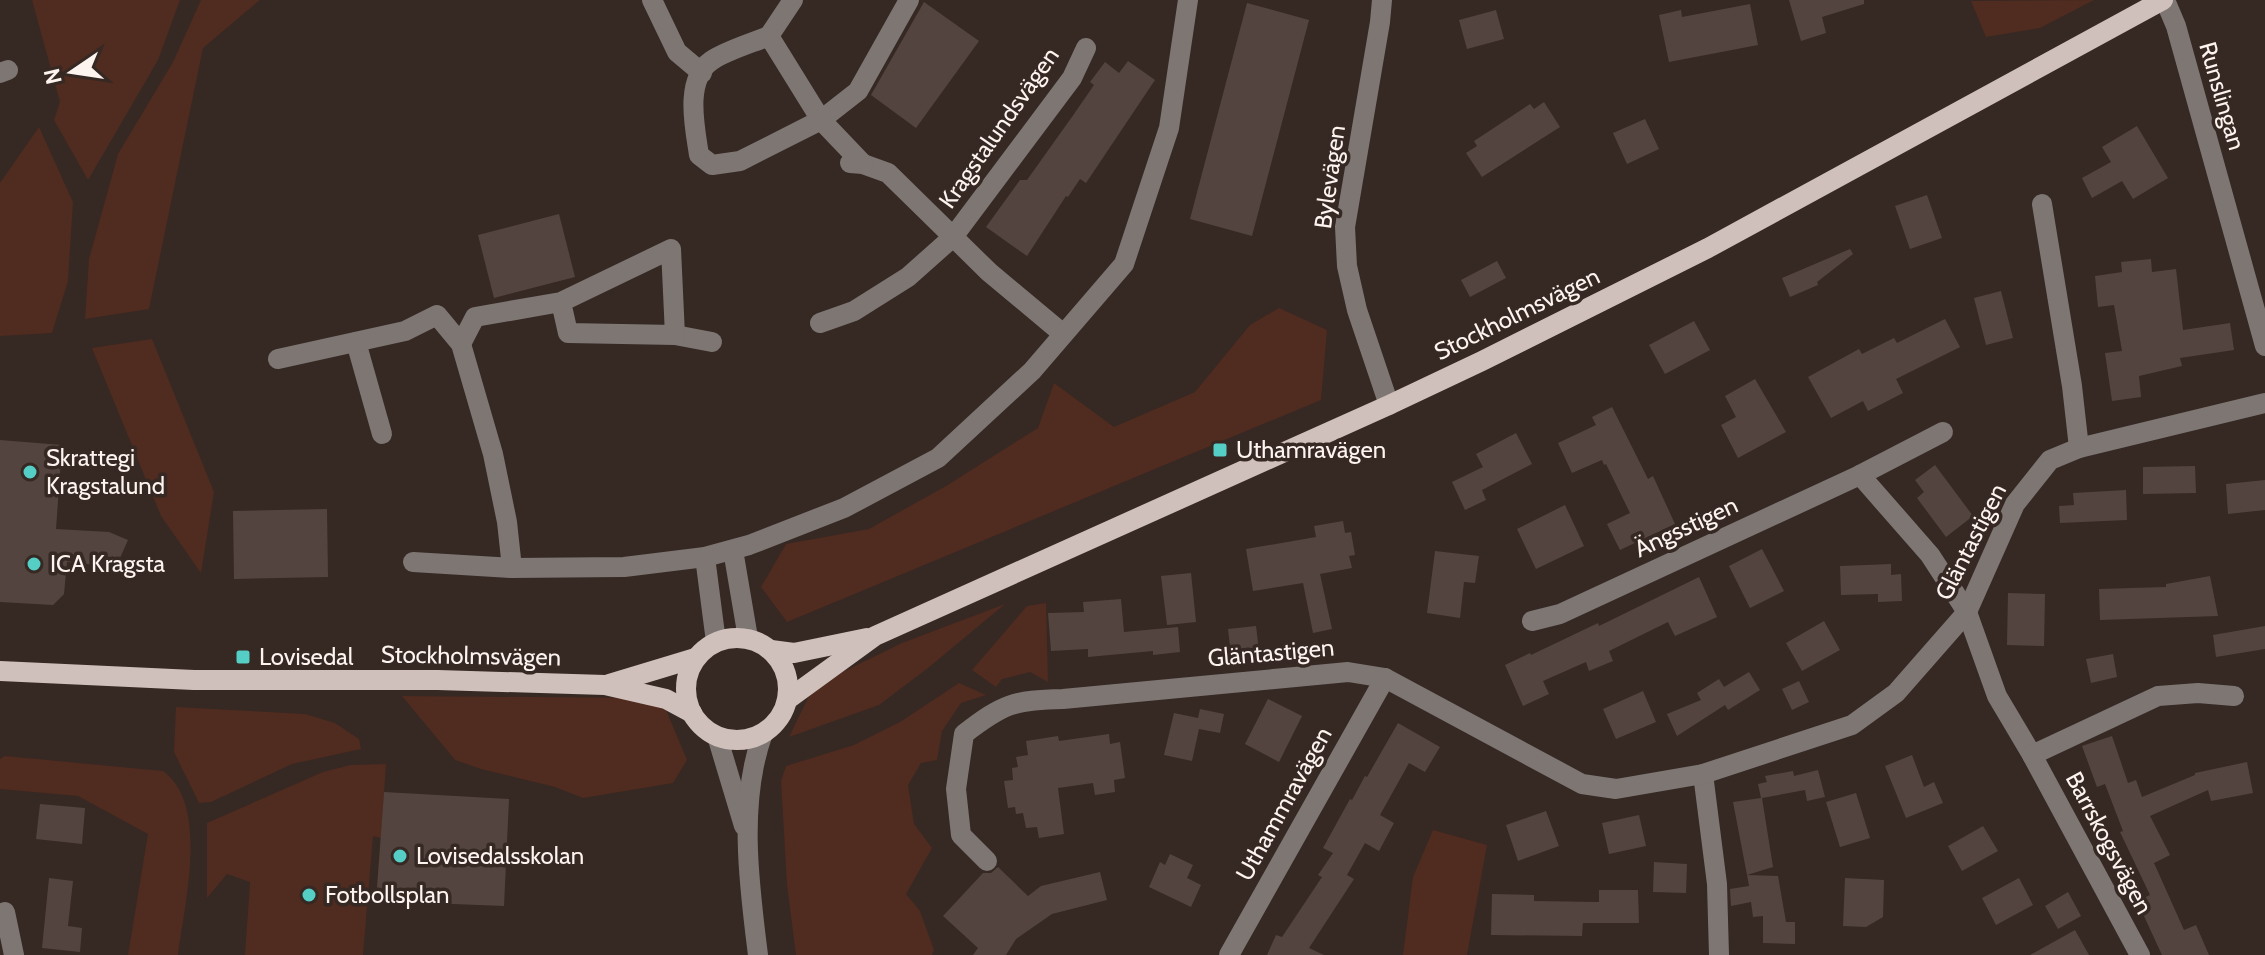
<svg xmlns="http://www.w3.org/2000/svg" width="2265" height="955" font-family="Cabin,sans-serif">
<style>
.green{fill:#502b1f}
.building{fill:#53443f}
.lines{fill:none;stroke-linecap:round;stroke-linejoin:round}
.minor{stroke:#7d7673;stroke-width:20}
.major{stroke:#d0c0bb;stroke-width:20}
.poi-dot{fill:#55cec5;stroke:#362823;stroke-width:3}
.labels{text-anchor:middle;stroke-width:7;stroke-linejoin:round;paint-order:stroke}
.street-label{font-size:24px;fill:#fdf3ef;stroke:#362823}
.poi-label{font-size:24px;fill:#fdf3ef;stroke:#362823;text-anchor:start}
</style>
<rect width="100%" height="100%" fill="#362823"/>
<g class="green">
<polygon points="32,0 180,0 158,60 88,180 54,120 60,102"/>
<polygon points="201,0 260,0 203,48 149,309 85,319 89,259 118,154 173,62"/>
<polygon points="2094,0 2040,28 1986,37 1971,1"/>
<polygon points="39,127 73,202 68,281 52,333 0,336 0,183"/>
<polygon points="1279,308 1327,330 1321,400 787,622 761,587 786,544 869,529 946,486 1038,428 1054,383 1114,427 1195,392 1250,325"/>
<polygon points="152,339 214,492 201,573 161,516 92,348"/>
<polygon points="1046,603 1048,682 1030,672 1002,679 996,687 972,670 1027,606"/>
<polygon points="1005,604 928,668 879,705 789,737 808,698 822,682 902,643"/>
<polygon points="959,683 986,695 961,703 942,731 937,760 921,763 908,785 914,824 932,848 906,894 920,911 934,950 932,955 796,955 787,885 781,781 786,766 854,745 900,722"/>
<polygon points="402,696 646,698 664,705 687,760 673,783 583,798 555,787 481,769 455,760"/>
<polygon points="176,707 305,714 335,723 359,739 361,749 292,764 211,802 199,803 174,752"/>
<path d="M5,756L163,771C210,805 184,905 178,955H128L148,834L78,796L0,789V759Z"/>
<polygon points="386,764 381,838 373,836 363,955 245,955 250,882 227,874 207,898 207,823 323,772 351,765"/>
<polygon points="1433,830 1487,845 1467,955 1403,955 1413,877"/>
</g>
<g class="building">
<polygon points="1789,0 1864,0 1864,4 1822,17 1826,33 1801,41"/>
<polygon points="924,2 979,41 916,128 871,95"/>
<polygon points="1247,3 1309,20 1252,236 1190,219"/>
<polygon points="1750,4 1758,45 1669,62 1659,15 1681,10 1682,17"/>
<polygon points="1496,10 1504,39 1467,49 1459,20"/>
<polygon points="1128,61 1155,80 1086,183 1080,179 1068,197 1066,196 1027,256 986,227 1020,180 1027,180 1074,114 1094,85 1090,82 1105,62 1119,73"/>
<polygon points="1544,102 1560,127 1482,177 1466,153 1477,146 1474,141 1530,104 1534,109"/>
<polygon points="1645,119 1659,149 1627,164 1613,133"/>
<polygon points="2137,126 2168,178 2133,199 2122,181 2092,198 2082,178 2111,162 2102,147"/>
<polygon points="1927,195 1942,238 1910,249 1895,206"/>
<polygon points="559,214 575,277 494,298 478,235"/>
<polygon points="1850,249 1853,254 1817,282 1818,285 1790,297 1782,278"/>
<polygon points="2151,259 2152,272 2176,269 2183,330 2230,323 2234,350 2180,358 2182,366 2139,376 2141,397 2112,401 2105,353 2122,351 2114,305 2098,307 2095,276 2122,272 2121,262"/>
<polygon points="1497,261 1506,278 1470,297 1461,280"/>
<polygon points="2001,291 2013,338 1986,345 1974,298"/>
<polygon points="1945,319 1960,347 1896,379 1903,393 1868,411 1863,401 1831,418 1808,377 1859,349 1862,354 1894,338 1897,343"/>
<polygon points="1694,321 1710,350 1665,374 1649,345"/>
<polygon points="1755,379 1786,432 1738,458 1721,425 1736,417 1725,396"/>
<polygon points="1612,407 1648,479 1653,476 1675,524 1620,550 1607,524 1630,513 1606,464 1604,465 1602,460 1572,473 1558,443 1596,425 1592,417"/>
<polygon points="1516,433 1532,464 1482,490 1486,500 1465,510 1452,482 1483,467 1476,454"/>
<polygon points="0,440 62,445 56,529 109,532 128,540 116,567 67,562 64,594 53,605 0,602"/>
<polygon points="1935,465 1973,516 1946,537 1917,498 1924,492 1915,480"/>
<polygon points="2195,466 2196,493 2143,494 2143,467"/>
<polygon points="2265,480 2265,510 2228,514 2226,484"/>
<polygon points="2126,490 2127,520 2060,523 2059,506 2074,505 2073,493"/>
<polygon points="1565,505 1584,546 1536,569 1517,529"/>
<polygon points="327,509 328,577 234,579 233,511"/>
<polygon points="1343,521 1345,533 1351,532 1355,555 1349,556 1352,568 1320,574 1332,629 1313,633 1303,583 1253,591 1246,549 1316,537 1314,526"/>
<polygon points="1762,549 1784,591 1750,608 1729,566"/>
<polygon points="1435,551 1479,556 1475,583 1464,582 1460,618 1427,613"/>
<polygon points="1891,564 1891,575 1901,574 1902,601 1878,602 1878,594 1841,595 1840,566"/>
<polygon points="1191,573 1196,622 1167,625 1161,576"/>
<polygon points="2210,576 2218,616 2100,620 2099,589 2166,587 2166,584"/>
<polygon points="1699,577 1717,617 1675,636 1668,622 1609,651 1613,661 1589,671 1586,662 1543,681 1549,694 1523,706 1505,665 1530,653 1531,655 1598,623 1599,626"/>
<polygon points="2008,593 2045,594 2044,646 2007,645"/>
<polygon points="1121,599 1124,632 1178,627 1180,652 1153,655 1153,651 1088,657 1088,649 1051,651 1048,613 1084,612 1083,602"/>
<polygon points="1824,621 1840,650 1802,671 1786,643"/>
<polygon points="1256,626 1259,651 1231,655 1228,629"/>
<polygon points="2265,626 2265,649 2216,657 2213,635"/>
<polygon points="2113,654 2117,677 2091,683 2086,659"/>
<polygon points="1749,672 1760,690 1728,710 1725,705 1677,736 1667,714 1701,700 1697,693 1719,679 1724,687"/>
<polygon points="1799,681 1809,702 1792,710 1782,689"/>
<polygon points="1643,691 1656,722 1616,739 1603,709"/>
<polygon points="1268,699 1302,716 1279,762 1245,744"/>
<polygon points="1200,709 1224,714 1220,733 1199,729 1192,761 1164,755 1174,713 1198,718"/>
<polygon points="1398,723 1440,747 1425,772 1409,763 1380,815 1394,823 1379,851 1365,843 1347,875 1354,879 1309,948 1324,955 1267,955 1276,935 1282,937 1322,877 1318,875 1333,853 1323,848 1350,799 1352,800 1365,776 1367,777"/>
<polygon points="1109,734 1110,744 1120,742 1125,778 1114,780 1115,792 1095,795 1093,783 1058,788 1064,834 1039,838 1037,827 1026,828 1023,813 1016,814 1015,807 1008,808 1004,781 1013,780 1012,768 1018,767 1016,757 1028,755 1026,741 1058,736 1059,741"/>
<polygon points="2112,736 2128,783 2136,780 2142,797 2195,775 2195,773 2247,762 2253,793 2211,801 2208,790 2150,816 2170,855 2154,863 2184,930 2196,925 2209,955 2162,955 2137,901 2150,895 2120,832 2123,831 2105,784 2097,787 2082,746"/>
<polygon points="1912,755 1924,787 1934,782 1943,803 1906,818 1885,766"/>
<polygon points="1818,770 1825,797 1807,801 1805,790 1762,798 1773,867 1747,875 1733,802 1761,798 1758,784 1767,782 1765,776 1793,771 1794,776"/>
<polygon points="384,792 509,799 504,906 376,901"/>
<polygon points="1856,793 1870,838 1840,847 1826,802"/>
<polygon points="40,804 85,808 82,844 36,839"/>
<polygon points="1546,811 1559,846 1518,861 1506,825"/>
<polygon points="1639,815 1646,846 1609,854 1602,823"/>
<polygon points="1983,826 1998,851 1962,871 1948,846"/>
<polygon points="1170,854 1193,865 1187,878 1201,885 1191,907 1149,887 1160,862 1165,865"/>
<polygon points="1654,862 1687,864 1686,893 1653,892"/>
<polygon points="998,867 1028,896 1041,886 1100,872 1107,900 1052,914 1016,939 1006,955 973,955 978,948 943,916 983,873 991,873"/>
<polygon points="1747,875 1778,876 1786,922 1795,922 1795,944 1763,943 1763,916 1753,917 1751,902 1731,906 1730,889 1749,886"/>
<polygon points="49,878 73,881 68,926 82,928 80,952 42,948"/>
<polygon points="1845,878 1884,880 1883,917 1866,927 1843,926"/>
<polygon points="2019,878 2033,905 1996,925 1982,898"/>
<polygon points="1599,890 1638,890 1639,923 1583,923 1582,936 1491,935 1492,894 1534,895 1534,901 1599,902"/>
<polygon points="2068,892 2081,916 2058,929 2045,906"/>
<polygon points="2075,930 2089,955 2030,955"/>
</g>
<g class="lines">
<g class="minor">
<polyline points="652,0 677,52 702,73"/>
<polyline points="1382,0 1380,22 1345,227 1347,266 1357,310 1389,405"/>
<polyline points="2165,0 2176,26 2265,346"/>
<polyline points="769,36 793,0"/>
<polyline points="0,73 8,70"/>
<polyline points="850,163 863,164 888,173 989,272 1062,333"/>
<path d="M863,164L821,120L740,161L712,165L699,155C695,128 684,80 711,61C725,51 752,43 769,36L821,120L858,91L909,0"/>
<polyline points="2042,204 2072,386 2079,448"/>
<polyline points="820,323 854,311 908,277 953,237 1072,78 1086,48"/>
<polyline points="675,335 712,342"/>
<polyline points="356,342 382,434"/>
<polyline points="461,344 475,317 561,302 671,249 675,335 568,333 561,302"/>
<polyline points="278,359 405,331 437,315 461,344 493,454 507,522 512,568 413,562"/>
<polyline points="1860,475 1943,432"/>
<polyline points="733,550 748,638"/>
<polyline points="705,557 716,642"/>
<polyline points="512,568 624,567 705,557 749,545 844,508 938,458 1032,371 1124,264 1169,128 1188,0"/>
<polyline points="1532,621 1560,614 1860,475 1930,555 1967,612 1997,696 2032,755 2140,955"/>
<polyline points="717,736 744,826"/>
<polyline points="2032,755 2158,696 2198,693 2234,696"/>
<polyline points="1703,774 1717,884 1719,955"/>
<path d="M987,861L961,835L956,789L964,734C1003,704 1013,700 1063,699L1348,672L1385,678L1582,784L1616,789L1703,774L1852,725L1896,693L1967,612L2015,504L2050,460L2079,448L2265,403"/>
<polyline points="5,912 14,955"/>
<path d="M758,955C749,884 738,802 763,733"/>
<polyline points="1229,955 1385,678"/>
</g>
<g class="major">
<circle cx="737" cy="689" r="51"/>
<polyline points="771,650 794,653 867,638"/>
<polyline points="0,671 194,680 438,680 605,685 666,699 692,713"/>
<polyline points="609,684 695,658"/>
<polyline points="787,700 875,636 1389,405 1482,361 1708,248 2163,0"/>
</g>
</g>
<g class="poi-dot">
<rect x="1212" y="442" width="16" height="16" rx="4"/>
<circle cx="30" cy="472" r="8"/>
<circle cx="34" cy="564" r="8"/>
<rect x="235" y="649" width="16" height="16" rx="4"/>
<circle cx="400" cy="856" r="8"/>
<circle cx="309" cy="895" r="8"/>
</g>
<g class="labels">
<g class="street-label">
<text transform="translate(2222 96) rotate(74)" y="8">Runslingan</text>
<text transform="translate(999 128) rotate(-55)" y="8">Kragstalundsvägen</text>
<text transform="translate(1330 177) rotate(-82)" y="8">Bylevägen</text>
<text transform="translate(1517 314) rotate(-26)" y="8">Stockholmsvägen</text>
<text transform="translate(1686 527) rotate(-25)" y="8">Ängsstigen</text>
<text transform="translate(1971 542) rotate(-63)" y="8">Gläntastigen</text>
<text transform="translate(1271 653) rotate(-5)" y="8">Gläntastigen</text>
<text transform="translate(471 656) rotate(1)" y="8">Stockholmsvägen</text>
<text transform="translate(1284 804) rotate(-61)" y="8">Uthammravägen</text>
<text transform="translate(2109 843) rotate(62)" y="8">Barrskogsvägen</text>
</g>
<g class="poi-label">
<text x="1236" y="458">Uthamravägen</text>
<text x="46" y="466">Skrattegi<tspan x="46" dy="28">Kragstalund</tspan></text>
<text x="50" y="572">ICA Kragsta</text>
<text x="259" y="665">Lovisedal</text>
<text x="416" y="864">Lovisedalsskolan</text>
<text x="325" y="903">Fotbollsplan</text>
</g>
</g>
<g transform="translate(72 72) rotate(257)" stroke="#362823" stroke-width="6" paint-order="stroke">
<path d="M0-6L14 30L0 20L-14 30Z" fill="#fdf3ef"/>
<text y="-12" font-size="22" font-weight="bold" text-anchor="middle" fill="#fdf3ef">N</text>
</g>
</svg>
